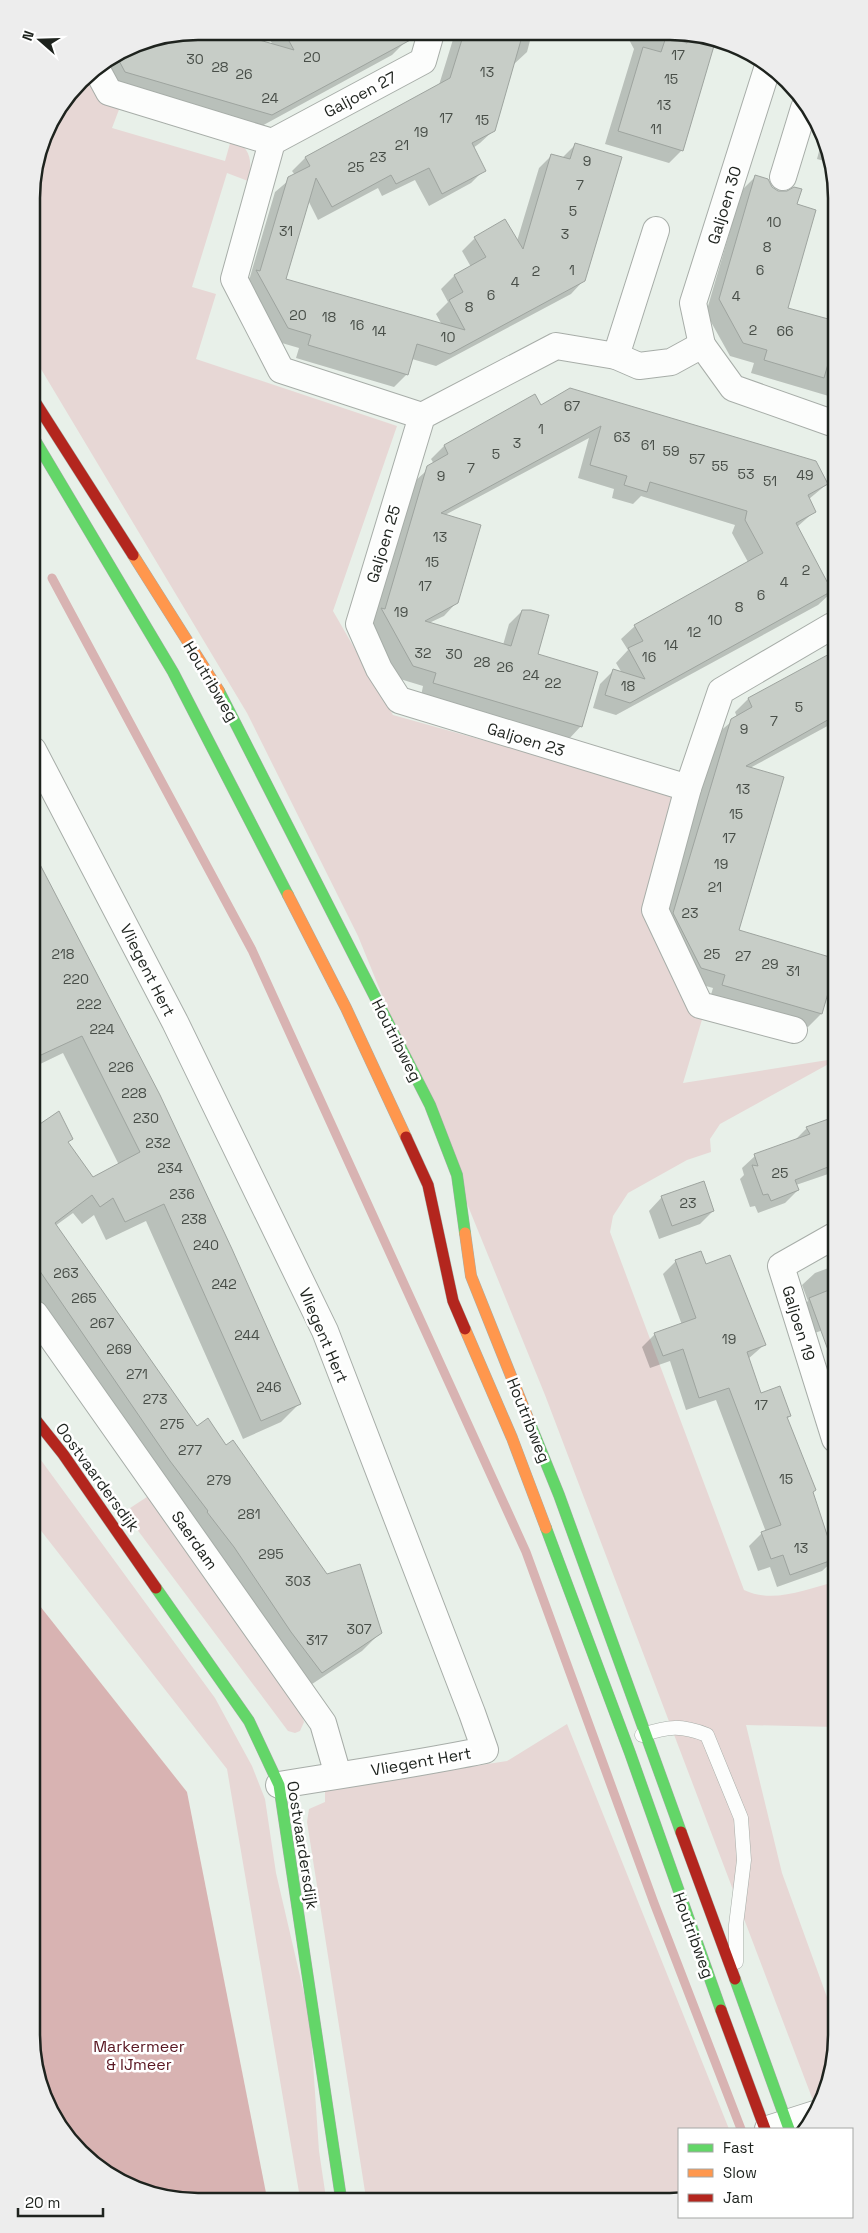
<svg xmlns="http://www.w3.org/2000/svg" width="868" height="2233" font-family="'Space Grotesk',sans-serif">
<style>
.green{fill:#e7d7d5}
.water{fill:#d8b3b2}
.shadow{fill:#0003}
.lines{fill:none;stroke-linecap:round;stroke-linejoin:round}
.stream{stroke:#d8b3b2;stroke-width:9}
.building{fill:#c7cdc7;stroke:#9ea49f}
.lane-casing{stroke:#a7ada8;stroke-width:15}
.street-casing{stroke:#a7ada8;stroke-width:28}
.fast-casing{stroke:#a7ada8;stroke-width:12}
.slow-casing{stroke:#a7ada8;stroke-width:12}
.jam-casing{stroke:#a7ada8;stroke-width:12}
.lane{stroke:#fcfdfc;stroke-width:14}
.street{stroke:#fcfdfc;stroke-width:26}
.fast{stroke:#63d668;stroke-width:11}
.slow{stroke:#ff974d;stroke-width:11}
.jam{stroke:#b3261e;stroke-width:11}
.labels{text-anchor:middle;stroke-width:5;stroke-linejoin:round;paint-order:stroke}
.number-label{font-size:14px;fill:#484e48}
.street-label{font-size:16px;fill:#1e231e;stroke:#fff}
.park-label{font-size:16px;fill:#581520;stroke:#fff}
.rim{fill:none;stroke:#1e231e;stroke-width:2.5}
</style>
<rect width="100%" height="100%" fill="#e8f0e9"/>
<g class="green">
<path d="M84,77C93,93 103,101 120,107L112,128L225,161L231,140C251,145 253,163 248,181L227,173L192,287L216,294L196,359L397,426L333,611L393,715L679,795L643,908L704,1013L683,1083L834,1059V1061L720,1124L710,1139L711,1152L687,1160L628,1193L613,1216L610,1232L744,1590C773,1604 806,1589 835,1582L836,1727L746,1725L782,1873L836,2022C836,2052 832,2086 817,2111L545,1395L358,936L247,713L32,354V186L49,124Z"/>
<polygon points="35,1452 215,1698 252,1766 265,1799 276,1873 310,2019 319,2151 326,2198 300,2198 227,1769 35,1523"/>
<polygon points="153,1493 299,1705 304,1722 300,1731 295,1733 288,1731 124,1512"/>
<polygon points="567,1724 729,2129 679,2129 679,2196 366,2198 307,1822 309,1809 325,1802 325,1789 507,1761"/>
</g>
<polygon class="water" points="36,1601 187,1792 267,2198 165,2199 88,2160 54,2119 37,2078"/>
<g class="shadow">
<polygon points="265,32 408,33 405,42 392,55 258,128 112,85 101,65 134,44 169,37 273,45"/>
<polygon points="455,33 532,33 527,52 513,65 494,130 480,143 473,148 484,170 471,183 429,206 415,180 382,196 378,188 318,220 308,200 285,279 442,325 436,314 448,302 441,289 454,276 471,267 462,251 475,238 517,241 539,168 552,155 562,158 575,145 584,280 571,294 436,366 412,359 407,374 394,387 296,358 299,348 275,341 244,284 250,277 275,192 295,175 292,171 305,158 439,85"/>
<polygon points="626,34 703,34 682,150 669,163 605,144 634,49"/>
<polygon points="822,140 831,155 831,163 817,159"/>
<polygon points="831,166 831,183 827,181"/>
<polygon points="756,176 795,205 786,308 832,322 832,397 751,373 754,363 730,356 706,313 742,190"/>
<polygon points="534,396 540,407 827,484 809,499 815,511 797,527 832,592 818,605 616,715 593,708 600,684 613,671 622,673 616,663 628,650 621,639 635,626 748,562 732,533 735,525 641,496 633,504 612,498 614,489 578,478 589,438 445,515 457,602 444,616 429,623 503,645 509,624 522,611 536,655 581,726 568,740 421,696 423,686 400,679 368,622 415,481 434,464 431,459 444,446"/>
<polygon points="833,653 833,723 750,768 737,930 833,959 833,992 828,990 821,1014 808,1027 710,998 713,988 688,981 661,927 718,733 737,717 735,712 748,699"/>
<polygon points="33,854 299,1404 281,1422 243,1439 146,1221 106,1240 94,1215 82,1224 73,1213 55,1226 197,1428 226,1447 327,1576 380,1633 362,1651 303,1690 35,1309 34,1129 71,1139 67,1143 93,1179 119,1165 63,1053 34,1067"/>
<polygon points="807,1128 834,1172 796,1185 798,1190 785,1203 758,1213 755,1206 750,1207 740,1179 744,1175 742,1168 755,1156 794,1141"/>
<polygon points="662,1197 713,1211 700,1224 659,1239 649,1211"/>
<polygon points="676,1261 705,1265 764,1345 748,1359 760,1394 790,1416 787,1419 835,1559 822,1571 777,1587 770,1567 758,1571 749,1546 762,1533 766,1532 716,1400 686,1410 670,1361 650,1368 642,1347 655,1334 682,1325 663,1274"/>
<polygon points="834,1266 834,1334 832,1327 806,1336 797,1311 808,1301 802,1285 815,1273"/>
</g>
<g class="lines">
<polyline class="stream" points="52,578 252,950 526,1552 654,1903 741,2129"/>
</g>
<g class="building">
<polygon points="198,31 228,31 294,50 284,32 416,33 414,38 272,115 125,72 116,55 134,44"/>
<polygon points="464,33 523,33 495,131 472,143 486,171 442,194 429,168 396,184 391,175 332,207 316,178 286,279 465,330 449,300 463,292 454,275 486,257 474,237 505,219 523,249 551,154 570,159 575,143 622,157 585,281 450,354 417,344 408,375 308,345 311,335 288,328 256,270 260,271 288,177 310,166 305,157 450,78"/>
<polygon points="690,34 703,34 716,39 683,151 618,131 643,47 661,52 666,37 687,43"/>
<polygon points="755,175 768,179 772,187 778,191 787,191 794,187 802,189 797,204 816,210 788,308 832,320 832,350 824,378 764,360 767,350 743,343 719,299"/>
<polygon points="570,388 816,461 828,484 808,495 816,512 796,523 832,591 630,703 605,695 613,669 645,679 628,648 643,641 634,625 763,553 745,520 747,511 650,482 647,492 624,485 627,476 590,465 601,426 441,513 481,525 458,603 425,621 511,646 522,610 531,610 549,615 538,654 598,672 582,727 433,683 436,673 413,666 381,608 385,609 427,466 448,454 444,445 535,394 541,405"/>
<polygon points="833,652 833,717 746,766 784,777 739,930 833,958 833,976 822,1014 722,985 725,975 701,968 673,913 731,719 752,707 748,698"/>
<polygon points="33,851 160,1095 232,1249 301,1404 261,1421 164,1204 125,1222 113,1198 100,1207 92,1195 55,1223 197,1426 208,1418 226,1445 233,1440 327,1574 360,1564 382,1633 322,1673 291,1632 234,1547 207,1512 208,1511 170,1461 35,1264 34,1128 59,1111 73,1139 68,1142 93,1177 140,1152 82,1036 41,1055 34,1041"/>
<polygon points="834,1117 834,1177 828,1167 795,1180 799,1190 771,1201 768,1194 763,1195 752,1165 758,1166 754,1154 810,1134 806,1127"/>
<polygon points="704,1181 714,1211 672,1226 661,1196"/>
<polygon points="701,1251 706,1264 730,1255 766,1345 747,1352 761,1393 780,1386 791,1416 787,1417 816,1490 813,1492 835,1559 790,1575 783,1555 771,1559 761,1532 781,1525 729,1388 699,1398 683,1349 663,1356 654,1333 696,1318 675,1260"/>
<polygon points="834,1288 834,1360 832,1361 809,1298"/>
</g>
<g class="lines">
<defs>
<path id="lane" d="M642,1735C669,1726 681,1725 707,1735L741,1818L744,1860L736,1925V1962"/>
<g id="street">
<polyline points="96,68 109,92 272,142"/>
<polyline points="783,177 804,108"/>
<polyline points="702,345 693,303 768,66"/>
<polyline points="616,356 656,230"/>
<polyline points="422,416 281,370 234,279 272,142 423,61 431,33"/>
<path d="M33,750L175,1022L325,1331L472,1713L485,1750C417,1764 348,1774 279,1785"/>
<polyline points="688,788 399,700 379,669 359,624 422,416 556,346 616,356 639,366 671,362 702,345 733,388 832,423"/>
<polyline points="794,1030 700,1005 655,910 688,788 721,691 832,626"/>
<polyline points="834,1236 781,1266 835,1439"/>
<polyline points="35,1314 323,1723 338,1775"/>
<polyline points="768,2129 815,2114"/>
</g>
<g id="fast">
<polyline points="32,435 173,672 288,895"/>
<polyline points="219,691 430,1105 457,1175 465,1233"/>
<polyline points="529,1421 559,1495 681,1832"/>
<polyline points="546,1528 630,1753 721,2010"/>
<polyline points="156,1588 249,1721 279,1785 341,2198"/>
<polyline points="735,1979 789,2129"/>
</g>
<g id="slow">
<polyline points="133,555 219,691"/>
<polyline points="288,895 346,1008 406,1137"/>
<polyline points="465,1233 471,1276 529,1421"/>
<polyline points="465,1329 512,1438 546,1528"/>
</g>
<g id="jam">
<polyline points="32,397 133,555"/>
<polyline points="406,1137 428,1185 453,1301 465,1329"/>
<polyline points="35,1419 63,1454 156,1588"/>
<polyline points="681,1832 735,1979"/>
<polyline points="721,2010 765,2129"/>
</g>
</defs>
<use href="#lane" class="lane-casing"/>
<use href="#street" class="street-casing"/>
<use href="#fast" class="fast-casing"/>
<use href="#slow" class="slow-casing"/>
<use href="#jam" class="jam-casing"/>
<use href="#lane" class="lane"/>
<use href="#street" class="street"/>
<use href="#fast" class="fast"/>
<use href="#slow" class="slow"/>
<use href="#jam" class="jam"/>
</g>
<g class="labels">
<g class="number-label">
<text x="678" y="60">17</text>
<text x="312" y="62">20</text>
<text x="195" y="64">30</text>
<text x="220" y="72">28</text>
<text x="487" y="77">13</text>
<text x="244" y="79">26</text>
<text x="671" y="84">15</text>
<text x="270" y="103">24</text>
<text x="664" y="110">13</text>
<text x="446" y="123">17</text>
<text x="482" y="125">15</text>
<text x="656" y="134">11</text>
<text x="421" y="137">19</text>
<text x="402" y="150">21</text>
<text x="378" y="162">23</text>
<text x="587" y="166">9</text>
<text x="356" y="172">25</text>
<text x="580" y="190">7</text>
<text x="573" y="216">5</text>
<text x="774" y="227">10</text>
<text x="286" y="236">31</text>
<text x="565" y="239">3</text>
<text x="767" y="252">8</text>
<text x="572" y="275">1</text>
<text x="760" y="275">6</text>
<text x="536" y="276">2</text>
<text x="515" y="287">4</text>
<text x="491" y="300">6</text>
<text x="736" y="301">4</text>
<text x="469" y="312">8</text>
<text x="298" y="320">20</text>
<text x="329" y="322">18</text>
<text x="357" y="330">16</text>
<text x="753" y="335">2</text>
<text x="379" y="336">14</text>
<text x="785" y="336">66</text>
<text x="448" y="342">10</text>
<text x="572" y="411">67</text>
<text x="541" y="434">1</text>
<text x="622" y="442">63</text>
<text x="517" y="448">3</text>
<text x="648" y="450">61</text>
<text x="671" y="456">59</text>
<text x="496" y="459">5</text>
<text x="697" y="464">57</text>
<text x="720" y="471">55</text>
<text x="471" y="473">7</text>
<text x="746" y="479">53</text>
<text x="805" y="480">49</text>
<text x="441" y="481">9</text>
<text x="770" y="486">51</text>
<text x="440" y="542">13</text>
<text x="432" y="567">15</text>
<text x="806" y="575">2</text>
<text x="784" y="587">4</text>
<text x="425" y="591">17</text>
<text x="761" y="600">6</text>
<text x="739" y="612">8</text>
<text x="401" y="617">19</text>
<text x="715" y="625">10</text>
<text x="694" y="637">12</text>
<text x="671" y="650">14</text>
<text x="423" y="658">32</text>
<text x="454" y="659">30</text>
<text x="649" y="662">16</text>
<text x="482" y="667">28</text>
<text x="505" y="672">26</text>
<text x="531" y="680">24</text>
<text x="553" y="688">22</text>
<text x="628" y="691">18</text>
<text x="799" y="712">5</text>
<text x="774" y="726">7</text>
<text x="744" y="734">9</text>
<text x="743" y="794">13</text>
<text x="736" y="819">15</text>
<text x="729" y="843">17</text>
<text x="721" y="869">19</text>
<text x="715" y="892">21</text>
<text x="690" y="918">23</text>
<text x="63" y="959">218</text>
<text x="712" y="959">25</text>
<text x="743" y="961">27</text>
<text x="770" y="969">29</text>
<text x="793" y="976">31</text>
<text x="76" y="984">220</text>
<text x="89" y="1009">222</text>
<text x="102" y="1034">224</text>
<text x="121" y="1072">226</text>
<text x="134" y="1098">228</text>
<text x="146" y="1123">230</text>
<text x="158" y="1148">232</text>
<text x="170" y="1173">234</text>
<text x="780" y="1178">25</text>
<text x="182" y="1199">236</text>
<text x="688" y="1208">23</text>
<text x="194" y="1224">238</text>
<text x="206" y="1250">240</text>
<text x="66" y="1278">263</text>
<text x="224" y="1289">242</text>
<text x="84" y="1303">265</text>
<text x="102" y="1328">267</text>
<text x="247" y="1340">244</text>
<text x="729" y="1344">19</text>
<text x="119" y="1354">269</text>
<text x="137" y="1379">271</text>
<text x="269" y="1392">246</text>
<text x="155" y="1404">273</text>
<text x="761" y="1410">17</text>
<text x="172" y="1429">275</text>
<text x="190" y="1455">277</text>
<text x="786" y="1484">15</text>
<text x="219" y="1485">279</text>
<text x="249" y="1519">281</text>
<text x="801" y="1553">13</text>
<text x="271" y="1559">295</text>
<text x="298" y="1586">303</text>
<text x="359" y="1634">307</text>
<text x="317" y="1645">317</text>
</g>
<g class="street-label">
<text transform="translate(360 94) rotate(-28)" y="6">Galjoen 27</text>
<text transform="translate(724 205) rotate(-73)" y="6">Galjoen 30</text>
<text transform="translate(383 544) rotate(-73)" y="6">Galjoen 25</text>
<text transform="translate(211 681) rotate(59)" y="6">Houtribweg</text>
<text transform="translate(526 739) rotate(17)" y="6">Galjoen 23</text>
<text transform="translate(148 970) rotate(63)" y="6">Vliegent Hert</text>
<text transform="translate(397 1040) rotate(63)" y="6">Houtribweg</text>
<text transform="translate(799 1323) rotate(73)" y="6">Galjoen 19</text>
<text transform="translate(324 1335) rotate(67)" y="6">Vliegent Hert</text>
<text transform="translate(529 1420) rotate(68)" y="6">Houtribweg</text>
<text transform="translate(98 1477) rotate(54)" y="6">Oostvaardersdijk</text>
<text transform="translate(195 1540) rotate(55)" y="6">Saerdam</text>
<text transform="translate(421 1761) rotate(-10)" y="6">Vliegent Hert</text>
<text transform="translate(303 1845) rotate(81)" y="6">Oostvaardersdijk</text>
<text transform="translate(694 1935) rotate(70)" y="6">Houtribweg</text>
</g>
<g class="park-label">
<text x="139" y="2052">Markermeer<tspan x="139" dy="18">&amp; IJmeer</tspan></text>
</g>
</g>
<path d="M0 0H868V2233H0ZM198 40H670A158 158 0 0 1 828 198V2035A158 158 0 0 1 670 2193H198A158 158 0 0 1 40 2035V198A158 158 0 0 1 198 40Z" fill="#ededed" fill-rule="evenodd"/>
<path class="rim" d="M198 40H670A158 158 0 0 1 828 198V2035A158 158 0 0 1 670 2193H198A158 158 0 0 1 40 2035V198A158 158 0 0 1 198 40Z"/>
<rect x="678" y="2128" width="175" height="90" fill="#ffffff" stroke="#a5a7a5"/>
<rect x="688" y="2144" width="25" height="8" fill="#63d668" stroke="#a5a7a5"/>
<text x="723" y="2153" font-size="15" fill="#1e231e">Fast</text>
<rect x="688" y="2169" width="25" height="8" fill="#ff974d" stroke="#a5a7a5"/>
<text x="723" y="2178" font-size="15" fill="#1e231e">Slow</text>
<rect x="688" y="2194" width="25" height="8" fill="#b3261e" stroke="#a5a7a5"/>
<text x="723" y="2203" font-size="15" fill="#1e231e">Jam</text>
<g transform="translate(40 40) rotate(290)" stroke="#ffffff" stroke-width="4" paint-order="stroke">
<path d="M0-4L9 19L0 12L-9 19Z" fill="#1e231e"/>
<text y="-8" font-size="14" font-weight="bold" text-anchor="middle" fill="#1e231e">N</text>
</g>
<path d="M18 2208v8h85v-8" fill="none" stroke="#1e231e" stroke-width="2.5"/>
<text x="25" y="2208" font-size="15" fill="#1e231e" stroke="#ffffff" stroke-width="4" paint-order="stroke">20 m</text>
</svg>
